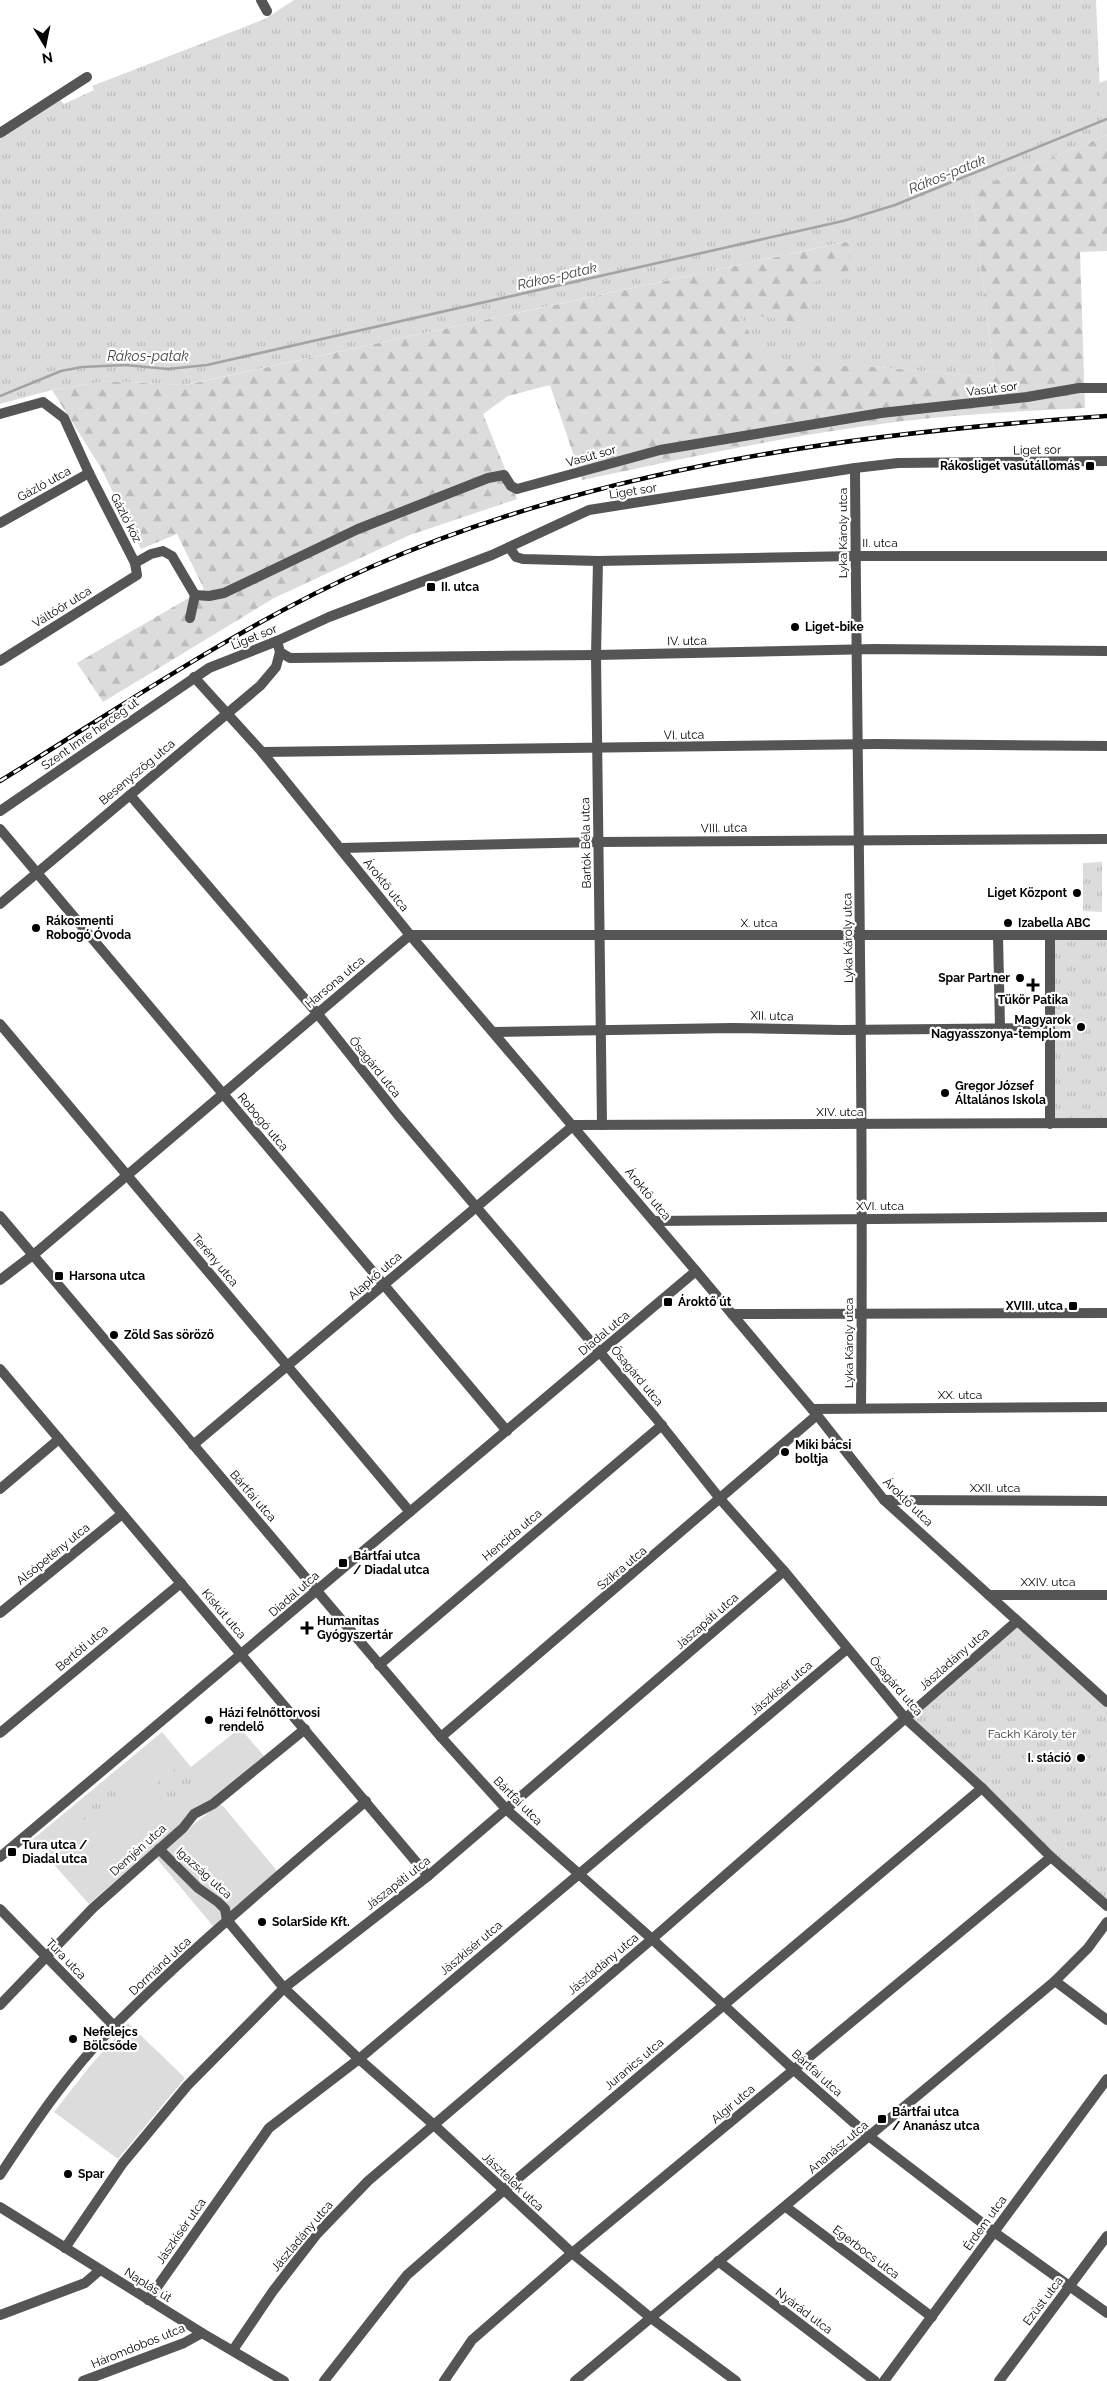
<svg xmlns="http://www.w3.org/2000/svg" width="1107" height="2381" font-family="Raleway,sans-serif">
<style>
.grass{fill:#dcdcdc}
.forest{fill:url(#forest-firs)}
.park{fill:url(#park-tufts)}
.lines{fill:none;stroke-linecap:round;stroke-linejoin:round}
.stream{stroke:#a3a3a3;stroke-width:2.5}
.minor{stroke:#555;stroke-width:10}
.tertiary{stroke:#555;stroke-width:10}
.rail-casing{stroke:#000;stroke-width:4.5}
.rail{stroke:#fff;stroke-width:2.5;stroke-dasharray:8;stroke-linecap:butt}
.poi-dot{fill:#000;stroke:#fff;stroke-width:2}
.labels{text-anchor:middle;stroke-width:4.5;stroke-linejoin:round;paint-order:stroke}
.street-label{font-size:12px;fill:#000;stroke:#fff}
.poi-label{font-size:12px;font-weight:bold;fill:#000;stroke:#fff;text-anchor:start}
.park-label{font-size:12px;fill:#333;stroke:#fff}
.water-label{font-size:14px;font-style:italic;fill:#444;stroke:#fff}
</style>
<defs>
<pattern id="forest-firs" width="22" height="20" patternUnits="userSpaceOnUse" patternTransform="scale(1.25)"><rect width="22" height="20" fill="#dcdcdc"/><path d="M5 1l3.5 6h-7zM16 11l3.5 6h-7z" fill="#bbb"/></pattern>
<pattern id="park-tufts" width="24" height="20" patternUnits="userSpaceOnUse" patternTransform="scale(1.25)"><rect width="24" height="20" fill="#dcdcdc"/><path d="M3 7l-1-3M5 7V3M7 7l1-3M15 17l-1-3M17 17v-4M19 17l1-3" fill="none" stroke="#bbb"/></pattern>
</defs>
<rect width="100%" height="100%" fill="#fff"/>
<g class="grass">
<polygon points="1107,80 1107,135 1102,137 1099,83"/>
<polygon points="240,1728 264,1756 214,1798 188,1814 179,1825 89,1904 32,1840 162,1732 191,1767"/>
<polygon points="219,1804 223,1806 277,1871 213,1926 157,1859 157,1854"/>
<polygon points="128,2023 185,2078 118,2159 54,2112 90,2066"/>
</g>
<path class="forest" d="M1107,135V251L1080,252L1085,408C1022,411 959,414 896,422C790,435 686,458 582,480L550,385L508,396L483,414L517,499L410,535L274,598L103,702L77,663L204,589L177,534L141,549L101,468L52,390L107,381L185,385L850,241V270L811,325L767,366H868L995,378L972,190Z"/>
<g class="park">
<polygon points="294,0 1096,0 1102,137 972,190 995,378 868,366 767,366 738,312 811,325 809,284 850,270 849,241 184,385 107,381 52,390 0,404 0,137 59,99 64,104 94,90 92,86 265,19"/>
<polygon points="1102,862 1102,912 1083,911 1083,863"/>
<polygon points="1050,935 1107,935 1107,1123 1050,1124"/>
<polygon points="1017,1621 1107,1702 1107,1906 905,1718"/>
<polygon points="181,1764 198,1784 173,1804 156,1784"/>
<polygon points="118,1778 131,1793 91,1827 78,1812"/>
</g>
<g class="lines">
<polyline class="stream" points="0,396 61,371 82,367 125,365 168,369 207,365 843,221 895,205 1107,119"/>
<g class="minor">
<polyline points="261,0 267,11"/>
<polyline points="0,133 87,77"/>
<polyline points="0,414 43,402 64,418 89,473 135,563 137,575 0,661"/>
<path d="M855,468C857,781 864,1095 861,1408"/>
<polyline points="0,523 89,473"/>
<polyline points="509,547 516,557 523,559 598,561 856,556 1107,556"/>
<polyline points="598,561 596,655 602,1125"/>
<polyline points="135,563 151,554 163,551 172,556 195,595 209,596 224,593 358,529 488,478 504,475 511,486 517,489 660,450 881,413 1027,397 1079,388 1107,388"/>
<polyline points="190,618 195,595"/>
<polyline points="277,641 280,652 290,658 596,655 875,649 1107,651"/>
<polyline points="194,677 262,752 410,935 696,1271"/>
<polyline points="262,752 876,744 1107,746"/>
<polyline points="130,795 317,1013 398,1115 655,1417 721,1500 784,1571 905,1718 982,1788 1051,1857 1107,1906"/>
<polyline points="0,811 209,668 277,641 329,617 492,555 589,510 855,468 898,463 1107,461"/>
<polyline points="0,829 507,1431"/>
<polyline points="341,848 599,842 1107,839"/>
<polyline points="0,904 260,686 276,667 280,652"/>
<polyline points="998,936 1000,1027"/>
<polyline points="0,1024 410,1512"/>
<polyline points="494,1032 732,1028 841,1030 1050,1028"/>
<polyline points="1050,1124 1050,935"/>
<polyline points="654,1221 1107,1217"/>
<polyline points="0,1280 38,1251 410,935 1107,935"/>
<polyline points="732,1314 817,1415 884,1500 1107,1702"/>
<polyline points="0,1369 428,1876"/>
<polyline points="812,1409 1107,1407"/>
<polyline points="193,1445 574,1125 1107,1123"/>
<polyline points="0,1489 59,1439"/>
<polyline points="884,1500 1107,1501"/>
<polyline points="317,1591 441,1737 507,1810 652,1939 794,2070 870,2137 994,2232 1107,2313"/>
<polyline points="989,1595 1107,1595"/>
<polyline points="0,1613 122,1514"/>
<polyline points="379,1665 662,1425"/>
<polyline points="0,1733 181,1583"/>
<polyline points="441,1737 817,1415"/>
<polyline points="159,1849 198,1888 218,1902 225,1909 227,1920 284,1988 359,2059 433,2124 572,2253 651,2318 736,2381"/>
<polyline points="0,1909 114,2026"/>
<polyline points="1055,1981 1107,2020"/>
<polyline points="0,2005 93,1908 183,1828 194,1814 213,1804 305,1729"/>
<path d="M0,2175C35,2122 70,2070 115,2025C194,1946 281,1874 366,1801"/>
<polyline points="786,2207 932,2317"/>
<polyline points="65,2248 123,2163 187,2086 284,1988 428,1876 784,1571"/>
<polyline points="718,2261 875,2381"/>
<polyline points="148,2300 269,2128 359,2059 847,1649"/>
<polyline points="0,2315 85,2283 100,2270"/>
<polyline points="233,2350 273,2291 317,2234 368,2181 652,1939 1017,1621"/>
<polyline points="83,2381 184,2343 202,2333"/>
<polyline points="324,2381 407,2275 504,2190 982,1788"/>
<polyline points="444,2381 472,2340 572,2253 1051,1857"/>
<polyline points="884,2381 1107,2079"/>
<polyline points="999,2381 1107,2236"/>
</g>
<g class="tertiary">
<polyline points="0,1216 317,1591"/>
<polyline points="0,1857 696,1271 732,1314 1107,1313"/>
<polyline points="0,2207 202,2333 284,2381"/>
<polyline points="575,2381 1055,1981 1088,1948 1107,1922"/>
</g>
<defs>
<path id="rail" d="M0,781C121,707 240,625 371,567C602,466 857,433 1107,416"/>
</defs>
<use href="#rail" class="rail-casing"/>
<use href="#rail" class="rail"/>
</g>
<g class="poi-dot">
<rect x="1085" y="461" width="10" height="10" rx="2.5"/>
<rect x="426" y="582" width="10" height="10" rx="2.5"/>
<circle cx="795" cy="627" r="5"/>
<circle cx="1077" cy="893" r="5"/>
<circle cx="1008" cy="923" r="5"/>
<circle cx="36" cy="928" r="5"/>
<circle cx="1020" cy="978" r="5"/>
<path d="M1030.5 977.5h5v5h5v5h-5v5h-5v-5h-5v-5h5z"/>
<circle cx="1081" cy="1027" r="5"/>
<circle cx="945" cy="1093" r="5"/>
<rect x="54" y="1271" width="10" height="10" rx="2.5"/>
<rect x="663" y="1297" width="10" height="10" rx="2.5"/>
<rect x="1068" y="1301" width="10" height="10" rx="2.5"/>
<circle cx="114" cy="1335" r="5"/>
<circle cx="785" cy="1452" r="5"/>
<rect x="338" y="1558" width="10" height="10" rx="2.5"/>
<path d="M304.5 1620.5h5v5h5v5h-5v5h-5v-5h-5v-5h5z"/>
<circle cx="209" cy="1720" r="5"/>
<circle cx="1081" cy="1758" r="5"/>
<rect x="7" y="1847" width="10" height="10" rx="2.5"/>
<circle cx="262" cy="1922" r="5"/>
<circle cx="73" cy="2039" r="5"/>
<rect x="877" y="2114" width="10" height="10" rx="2.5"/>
<circle cx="68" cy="2174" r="5"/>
</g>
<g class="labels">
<g class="street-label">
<text transform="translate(992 389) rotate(-7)" y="4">Vasút sor</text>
<text transform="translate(1037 450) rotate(-1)" y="4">Liget sor</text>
<text transform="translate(591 456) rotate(-16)" y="4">Vasút sor</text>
<text transform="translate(44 484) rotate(-29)" y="4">Gázló utca</text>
<text transform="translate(633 491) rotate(-9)" y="4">Liget sor</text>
<text transform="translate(126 518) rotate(63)" y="4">Gázló köz</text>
<text transform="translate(843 533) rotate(-90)" y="4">Lyka Károly utca</text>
<text x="880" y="547">II. utca</text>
<text transform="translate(62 607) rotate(-32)" y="4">Váltóőr utca</text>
<text transform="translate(254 637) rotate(-22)" y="4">Liget sor</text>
<text transform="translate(687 641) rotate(-1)" y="4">IV. utca</text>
<text transform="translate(90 734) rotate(-35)" y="4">Szent Imre herceg út</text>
<text transform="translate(684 735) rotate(-1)" y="4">VI. utca</text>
<text transform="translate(137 772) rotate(-40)" y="4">Besenyszög utca</text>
<text transform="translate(724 828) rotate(-1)" y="4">VIII. utca</text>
<text transform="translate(586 843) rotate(-91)" y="4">Bartók Béla utca</text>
<text transform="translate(386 885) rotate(51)" y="4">Ároktő utca</text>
<text x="759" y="927">X. utca</text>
<text transform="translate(848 938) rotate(-91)" y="4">Lyka Károly utca</text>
<text transform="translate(335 982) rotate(-40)" y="4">Harsona utca</text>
<text transform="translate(772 1016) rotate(1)" y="4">XII. utca</text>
<text transform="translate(375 1067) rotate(51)" y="4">Ősagárd utca</text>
<text x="840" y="1116">XIV. utca</text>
<text transform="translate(263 1122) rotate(50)" y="4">Robogó utca</text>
<text transform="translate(648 1194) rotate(50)" y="4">Ároktő utca</text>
<text x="880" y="1210">XVI. utca</text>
<text transform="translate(215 1260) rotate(50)" y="4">Terény utca</text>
<text transform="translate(375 1276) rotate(-41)" y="4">Alapkő utca</text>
<text transform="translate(604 1333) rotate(-40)" y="4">Diadal utca</text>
<text transform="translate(849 1343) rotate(-90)" y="4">Lyka Károly utca</text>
<text transform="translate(637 1376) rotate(50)" y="4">Ősagárd utca</text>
<text x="960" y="1399">XX. utca</text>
<text x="995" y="1492">XXII. utca</text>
<text transform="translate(253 1496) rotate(49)" y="4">Bártfai utca</text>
<text transform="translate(908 1502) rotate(44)" y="4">Ároktő utca</text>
<text transform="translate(512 1535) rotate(-40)" y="4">Hencida utca</text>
<text transform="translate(53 1554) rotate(-39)" y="4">Alsópetény utca</text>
<text transform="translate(622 1568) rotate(-40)" y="4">Szikra utca</text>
<text x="1048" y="1586">XXIV. utca</text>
<text transform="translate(294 1594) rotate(-41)" y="4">Diadal utca</text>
<text transform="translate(224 1614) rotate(50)" y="4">Kiskút utca</text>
<text transform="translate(707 1621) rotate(-41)" y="4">Jászapáti utca</text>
<text transform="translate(82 1648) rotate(-40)" y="4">Bertóti utca</text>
<text transform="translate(954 1659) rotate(-41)" y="4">Jászladány utca</text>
<text transform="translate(896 1686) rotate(49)" y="4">Ősagárd utca</text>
<text transform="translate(781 1688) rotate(-40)" y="4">Jászkisér utca</text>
<text transform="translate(518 1801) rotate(45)" y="4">Bártfai utca</text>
<text transform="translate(138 1850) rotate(-42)" y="4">Demjén utca</text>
<text transform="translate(204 1873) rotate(42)" y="4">Igazság utca</text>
<text transform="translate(398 1883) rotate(-38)" y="4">Jászapáti utca</text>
<text transform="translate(471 1948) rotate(-40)" y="4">Jászkisér utca</text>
<text transform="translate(66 1959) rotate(46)" y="4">Tura utca</text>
<text transform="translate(603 1964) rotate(-40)" y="4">Jászladány utca</text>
<text transform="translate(160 1966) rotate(-43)" y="4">Dormánd utca</text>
<text transform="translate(634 2064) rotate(-40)" y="4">Juranics utca</text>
<text transform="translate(817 2073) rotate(42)" y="4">Bártfai utca</text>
<text transform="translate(733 2104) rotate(-40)" y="4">Algír utca</text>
<text transform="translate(838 2147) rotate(-40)" y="4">Ananász utca</text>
<text transform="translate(513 2182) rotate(43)" y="4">Jásztelek utca</text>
<text transform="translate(985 2223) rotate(-54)" y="4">Érdem utca</text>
<text transform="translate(181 2231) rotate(-55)" y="4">Jászkisér utca</text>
<text transform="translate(302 2236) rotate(-50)" y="4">Jászladány utca</text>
<text transform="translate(866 2252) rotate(37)" y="4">Egerbocs utca</text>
<text transform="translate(148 2285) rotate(32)" y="4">Naplás út</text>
<text transform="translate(1043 2301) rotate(-53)" y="4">Ezüst utca</text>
<text transform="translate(804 2311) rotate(37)" y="4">Nyárád utca</text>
<text transform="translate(138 2346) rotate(-22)" y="4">Háromdobos utca</text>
</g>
<g class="poi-label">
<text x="1080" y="470" text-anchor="end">Rákosliget vasútállomás</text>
<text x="441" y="591">II. utca</text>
<text x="805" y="631">Liget-bike</text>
<text x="1067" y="897" text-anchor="end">Liget Központ</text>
<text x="46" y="925">Rákosmenti<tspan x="46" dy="14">Robogó Óvoda</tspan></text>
<text x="1018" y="927">Izabella ABC</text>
<text x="1010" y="982" text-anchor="end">Spar Partner</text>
<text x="1033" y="1004" text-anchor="middle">Tükör Patika</text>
<text x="1071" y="1024" text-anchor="end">Magyarok<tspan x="1071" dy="14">Nagyasszonya-templom</tspan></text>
<text x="955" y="1090">Gregor József<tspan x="955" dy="14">Általános Iskola</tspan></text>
<text x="69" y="1280">Harsona utca</text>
<text x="678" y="1306">Ároktő út</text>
<text x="1063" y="1310" text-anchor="end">XVIII. utca</text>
<text x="124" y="1339">Zöld Sas söröző</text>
<text x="795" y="1449">Miki bácsi<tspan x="795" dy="14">boltja</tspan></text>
<text x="353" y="1560">Bártfai utca<tspan x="353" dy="14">/ Diadal utca</tspan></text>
<text x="317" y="1625">Humanitas<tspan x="317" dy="14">Gyógyszertár</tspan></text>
<text x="219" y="1717">Házi felnőttorvosi<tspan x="219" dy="14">rendelő</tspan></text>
<text x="1071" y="1762" text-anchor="end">I. stáció</text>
<text x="22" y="1849">Tura utca /<tspan x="22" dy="14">Diadal utca</tspan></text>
<text x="272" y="1926">SolarSide Kft.</text>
<text x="83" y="2036">Nefelejcs<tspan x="83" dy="14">Bölcsőde</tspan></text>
<text x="892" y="2116">Bártfai utca<tspan x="892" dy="14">/ Ananász utca</tspan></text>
<text x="78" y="2178">Spar</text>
</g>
<g class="park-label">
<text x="1032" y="1738">Fackh Károly tér</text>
</g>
<g class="water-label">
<text transform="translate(947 174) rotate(-22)" y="5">Rákos-patak</text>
<text transform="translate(557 276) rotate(-13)" y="5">Rákos-patak</text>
<text x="148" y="361">Rákos-patak</text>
</g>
</g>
<g transform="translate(45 45) rotate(170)" stroke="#ffffff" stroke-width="4" paint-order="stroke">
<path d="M0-4L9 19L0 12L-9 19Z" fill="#000000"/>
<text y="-8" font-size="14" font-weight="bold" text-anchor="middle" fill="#000000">N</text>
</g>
</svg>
